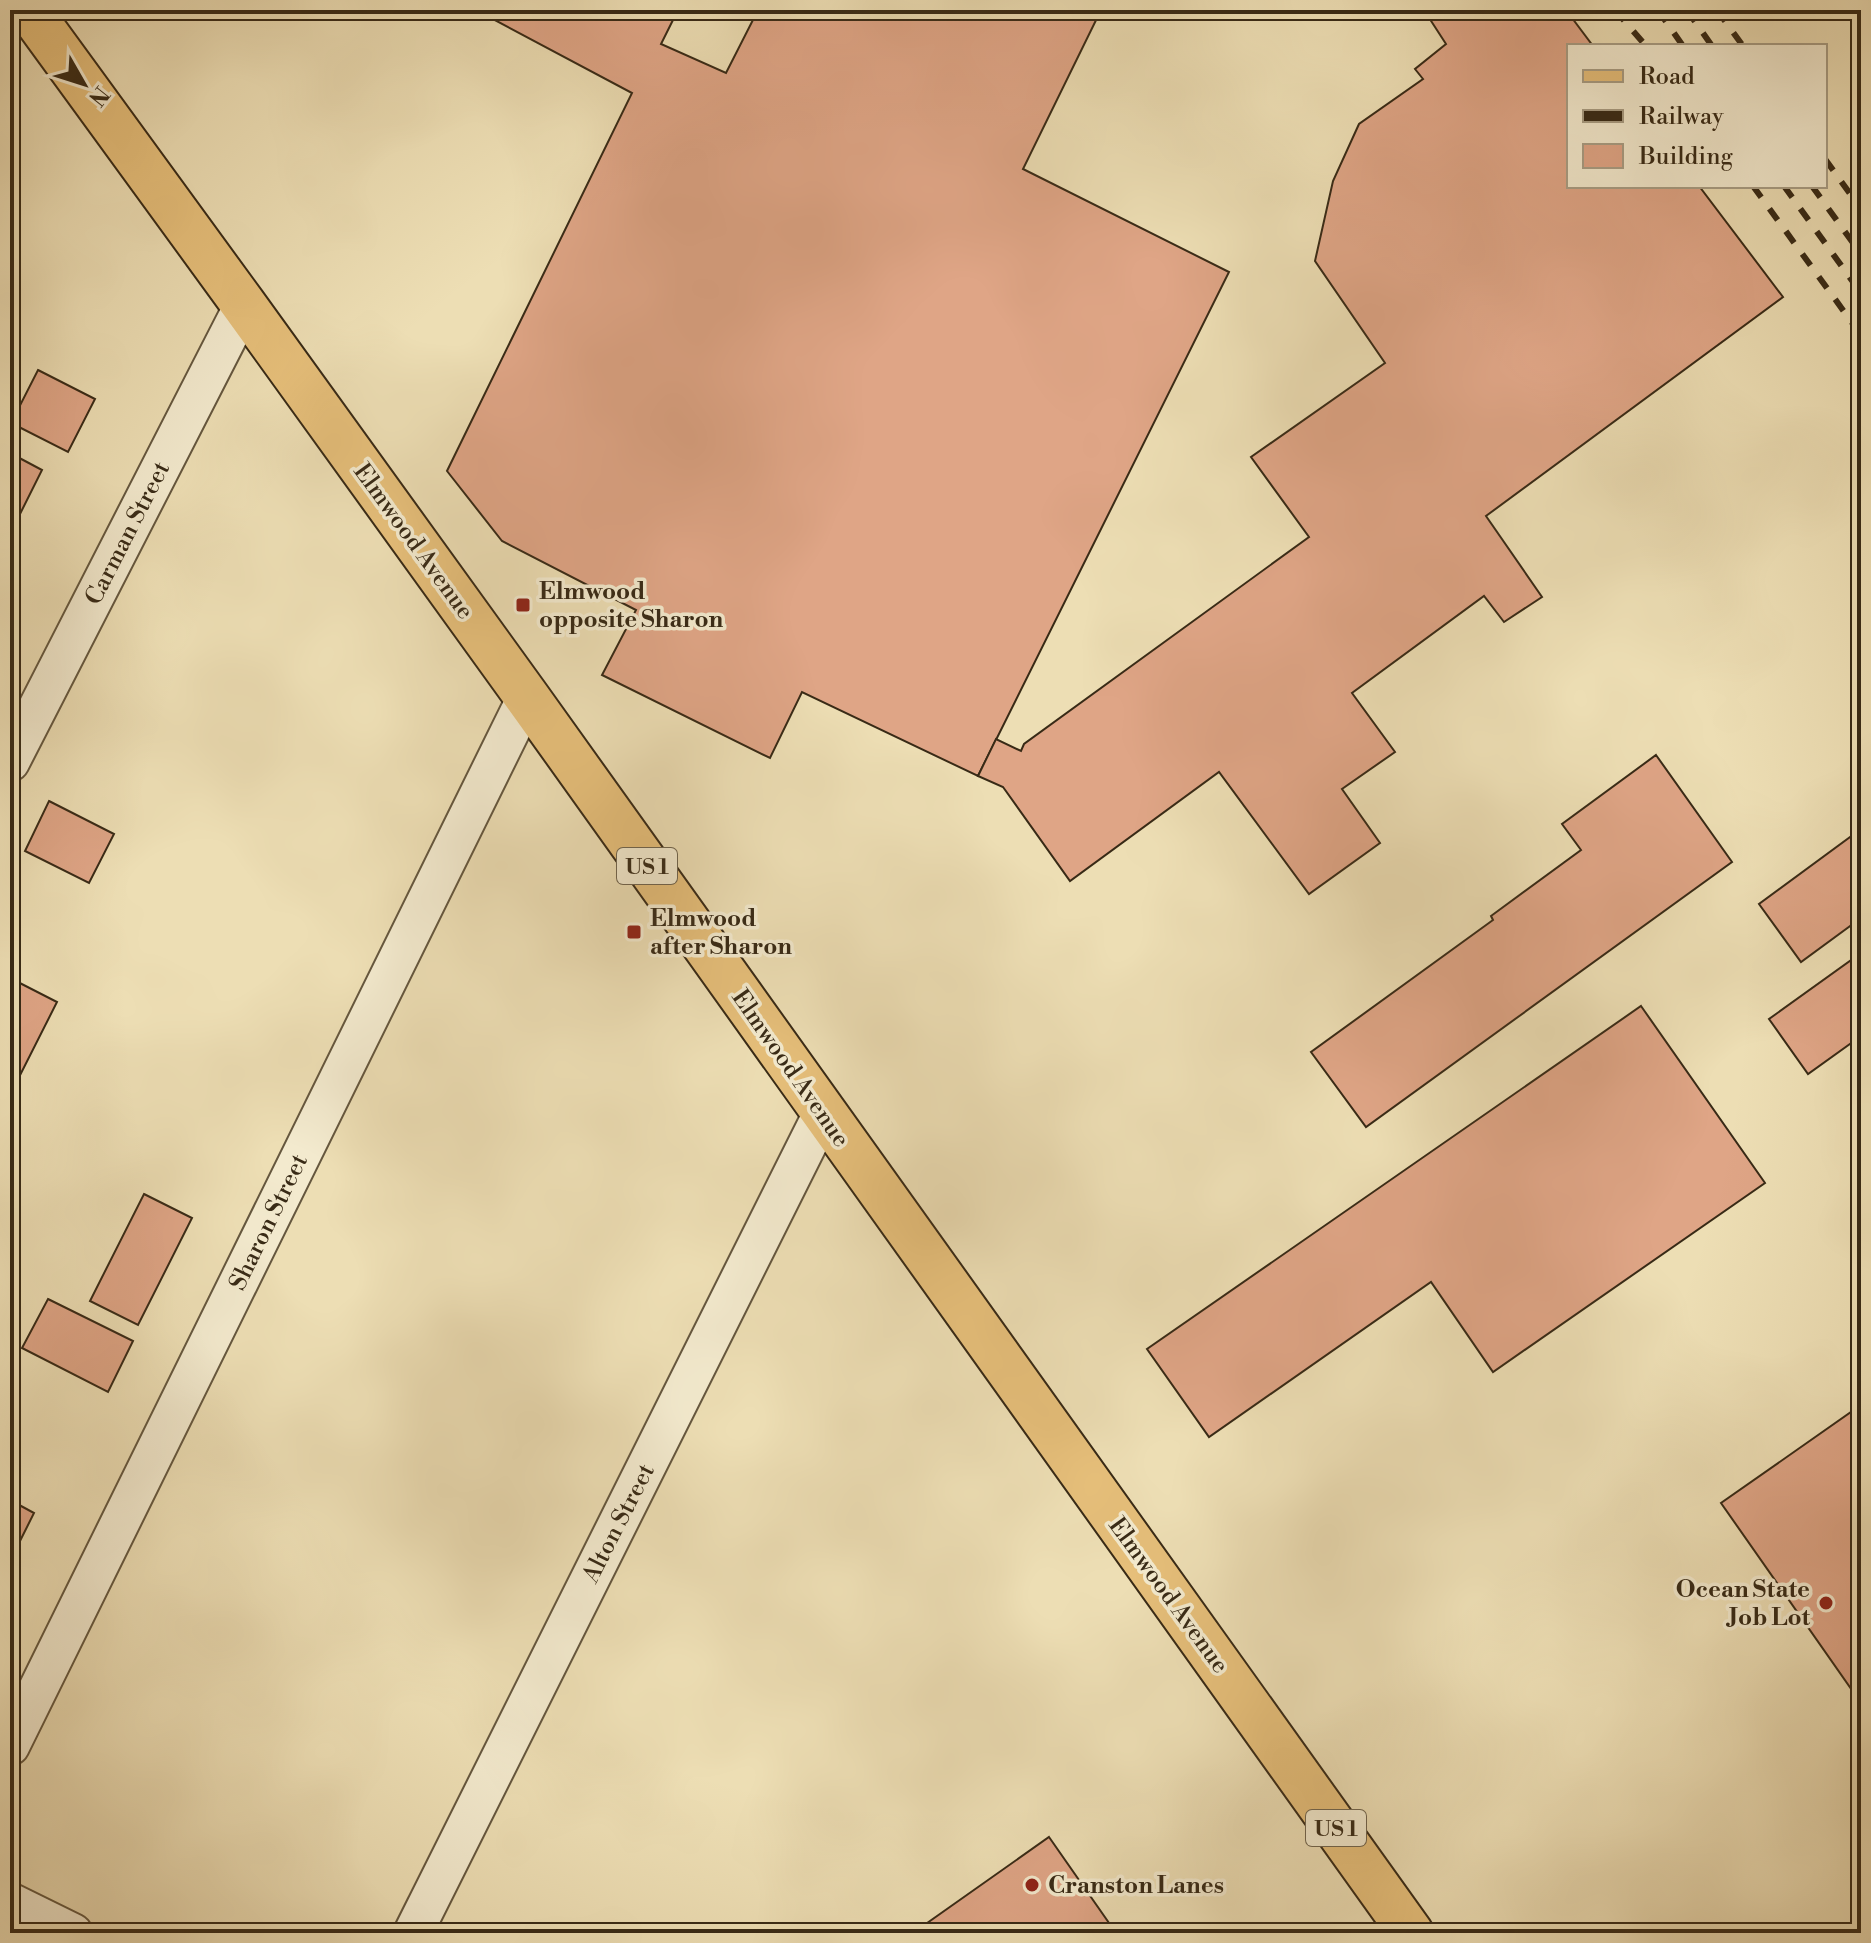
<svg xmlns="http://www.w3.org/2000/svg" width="1871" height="1943" font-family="'Libre Bodoni',serif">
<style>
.building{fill:#dfa586;stroke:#382a16;stroke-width:2}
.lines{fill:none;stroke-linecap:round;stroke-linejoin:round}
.minor-casing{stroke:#65573e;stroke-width:42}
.primary-casing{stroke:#382a16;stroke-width:48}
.minor{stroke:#f3eace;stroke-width:38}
.primary{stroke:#e6bf7a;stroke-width:44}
.rail{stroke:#382a16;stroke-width:6;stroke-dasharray:14 14;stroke-linecap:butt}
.poi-dot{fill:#8f2418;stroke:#f3eace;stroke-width:3}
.labels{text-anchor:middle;stroke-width:7;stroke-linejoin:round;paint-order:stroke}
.shield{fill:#f3eace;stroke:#70644d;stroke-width:2}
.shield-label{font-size:22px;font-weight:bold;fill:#382a16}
.street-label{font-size:24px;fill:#382a16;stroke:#f3eace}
.poi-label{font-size:24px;font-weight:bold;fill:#382a16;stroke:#f3eace;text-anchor:start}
</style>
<rect width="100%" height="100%" fill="#eddeb4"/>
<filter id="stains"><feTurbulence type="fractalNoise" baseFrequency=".0025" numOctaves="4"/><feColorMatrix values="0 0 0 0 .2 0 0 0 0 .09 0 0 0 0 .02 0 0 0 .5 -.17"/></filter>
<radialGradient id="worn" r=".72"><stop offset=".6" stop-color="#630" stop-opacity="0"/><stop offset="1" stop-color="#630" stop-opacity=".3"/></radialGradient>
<g class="building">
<polygon points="476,10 678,10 661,44 726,73 758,10 1101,10 1023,169 1229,272 978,776 802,692 770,758 602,675 636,610 502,541 447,471 632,93"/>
<polygon points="1424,10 1566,10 1593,46 1569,46 1569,186 1699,186 1783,297 1486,516 1542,597 1504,622 1484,596 1352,693 1395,752 1342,789 1380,843 1309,894 1219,772 1070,881 1003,787 978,776 996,739 1021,751 1024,744 1309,537 1251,457 1385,363 1315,261 1333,181 1359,124 1423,79 1415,69 1446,44"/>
<polygon points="38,370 95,399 68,452 11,423"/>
<polygon points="10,453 42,470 10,534"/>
<polygon points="1656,755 1732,862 1366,1127 1311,1052 1493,920 1491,916 1581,850 1562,824"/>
<polygon points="49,801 114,834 89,883 25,851"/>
<polygon points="1861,829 1861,918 1801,962 1759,904"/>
<polygon points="1861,953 1861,1036 1808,1074 1769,1019"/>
<polygon points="10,978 57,1002 10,1095"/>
<polygon points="1641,1006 1765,1183 1493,1372 1431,1282 1209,1437 1147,1349"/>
<polygon points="144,1194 192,1218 138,1325 90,1301"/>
<polygon points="48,1299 133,1341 108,1392 22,1348"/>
<polygon points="1861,1405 1861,1703 1721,1503"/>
<polygon points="10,1500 34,1513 10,1561"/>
<polygon points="1049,1837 1116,1933 913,1933"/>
</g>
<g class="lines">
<defs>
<g id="minor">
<polyline points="10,762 244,305"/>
<polyline points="10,1746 527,697"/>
<polyline points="10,1902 73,1933"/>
<polyline points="413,1933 823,1113"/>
</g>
<polyline id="primary" points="29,10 244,305 527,697 1411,1933"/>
</defs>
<use href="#minor" class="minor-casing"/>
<use href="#primary" class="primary-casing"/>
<use href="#minor" class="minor"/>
<use href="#primary" class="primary"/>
<g class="rail">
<polyline points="1615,10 1646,46"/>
<polyline points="1658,10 1683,46"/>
<polyline points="1687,10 1712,46"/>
<polyline points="1717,10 1743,46"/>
<polyline points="1825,159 1861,209"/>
<polyline points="1753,186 1861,335"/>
<polyline points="1784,186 1861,293"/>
<polyline points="1812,186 1861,254"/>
</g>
</g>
<g class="poi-dot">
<rect x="515" y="597" width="16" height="16" rx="4"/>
<rect x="626" y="924" width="16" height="16" rx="4"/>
<circle cx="1826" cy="1603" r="8"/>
<circle cx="1032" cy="1885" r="8"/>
</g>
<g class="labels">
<g class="shield">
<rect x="617" y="848" width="60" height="36" rx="6"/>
<rect x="1306" y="1810" width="60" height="36" rx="6"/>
</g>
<g class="shield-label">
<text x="647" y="874">US 1</text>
<text x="1336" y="1836">US 1</text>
</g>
<g class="street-label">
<text transform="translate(127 533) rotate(-63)" y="8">Carman Street</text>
<text transform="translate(414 541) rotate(54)" y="8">Elmwood Avenue</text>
<text transform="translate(791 1068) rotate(55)" y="8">Elmwood Avenue</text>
<text transform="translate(268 1222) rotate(-64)" y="8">Sharon Street</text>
<text transform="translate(618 1523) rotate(-63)" y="8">Alton Street</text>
<text transform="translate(1169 1595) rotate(54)" y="8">Elmwood Avenue</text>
</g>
<g class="poi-label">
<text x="539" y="599">Elmwood<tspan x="539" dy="28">opposite Sharon</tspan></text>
<text x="650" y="926">Elmwood<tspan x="650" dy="28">after Sharon</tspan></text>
<text x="1810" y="1597" text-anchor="end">Ocean State<tspan x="1810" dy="28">Job Lot</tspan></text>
<text x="1048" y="1893">Cranston Lanes</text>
</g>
</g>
<rect width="1871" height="1943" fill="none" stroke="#eddeb4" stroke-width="40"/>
<rect x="12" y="12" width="1847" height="1919" fill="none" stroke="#382a16" stroke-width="4"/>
<rect x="20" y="20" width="1831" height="1903" fill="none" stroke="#382a16" stroke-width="2"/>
<rect x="1567" y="44" width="260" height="144" fill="#f3eace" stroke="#a89d84" stroke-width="2"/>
<rect x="1583" y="70" width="40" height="12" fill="#e6bf7a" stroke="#a89d84" stroke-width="2"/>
<text x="1639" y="84" font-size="24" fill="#382a16">Road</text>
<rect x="1583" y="110" width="40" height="12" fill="#382a16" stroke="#a89d84" stroke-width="2"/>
<text x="1639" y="124" font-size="24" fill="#382a16">Railway</text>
<rect x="1583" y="144" width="40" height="24" fill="#dfa586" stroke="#a89d84" stroke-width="2"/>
<text x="1639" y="164" font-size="24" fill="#382a16">Building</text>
<g transform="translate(84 84) rotate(129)" stroke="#f3eace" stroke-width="6" paint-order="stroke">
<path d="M0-6L14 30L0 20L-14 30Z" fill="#382a16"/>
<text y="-12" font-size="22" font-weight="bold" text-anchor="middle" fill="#382a16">N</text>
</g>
<rect width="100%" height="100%" filter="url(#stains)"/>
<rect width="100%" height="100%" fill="url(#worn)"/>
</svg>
